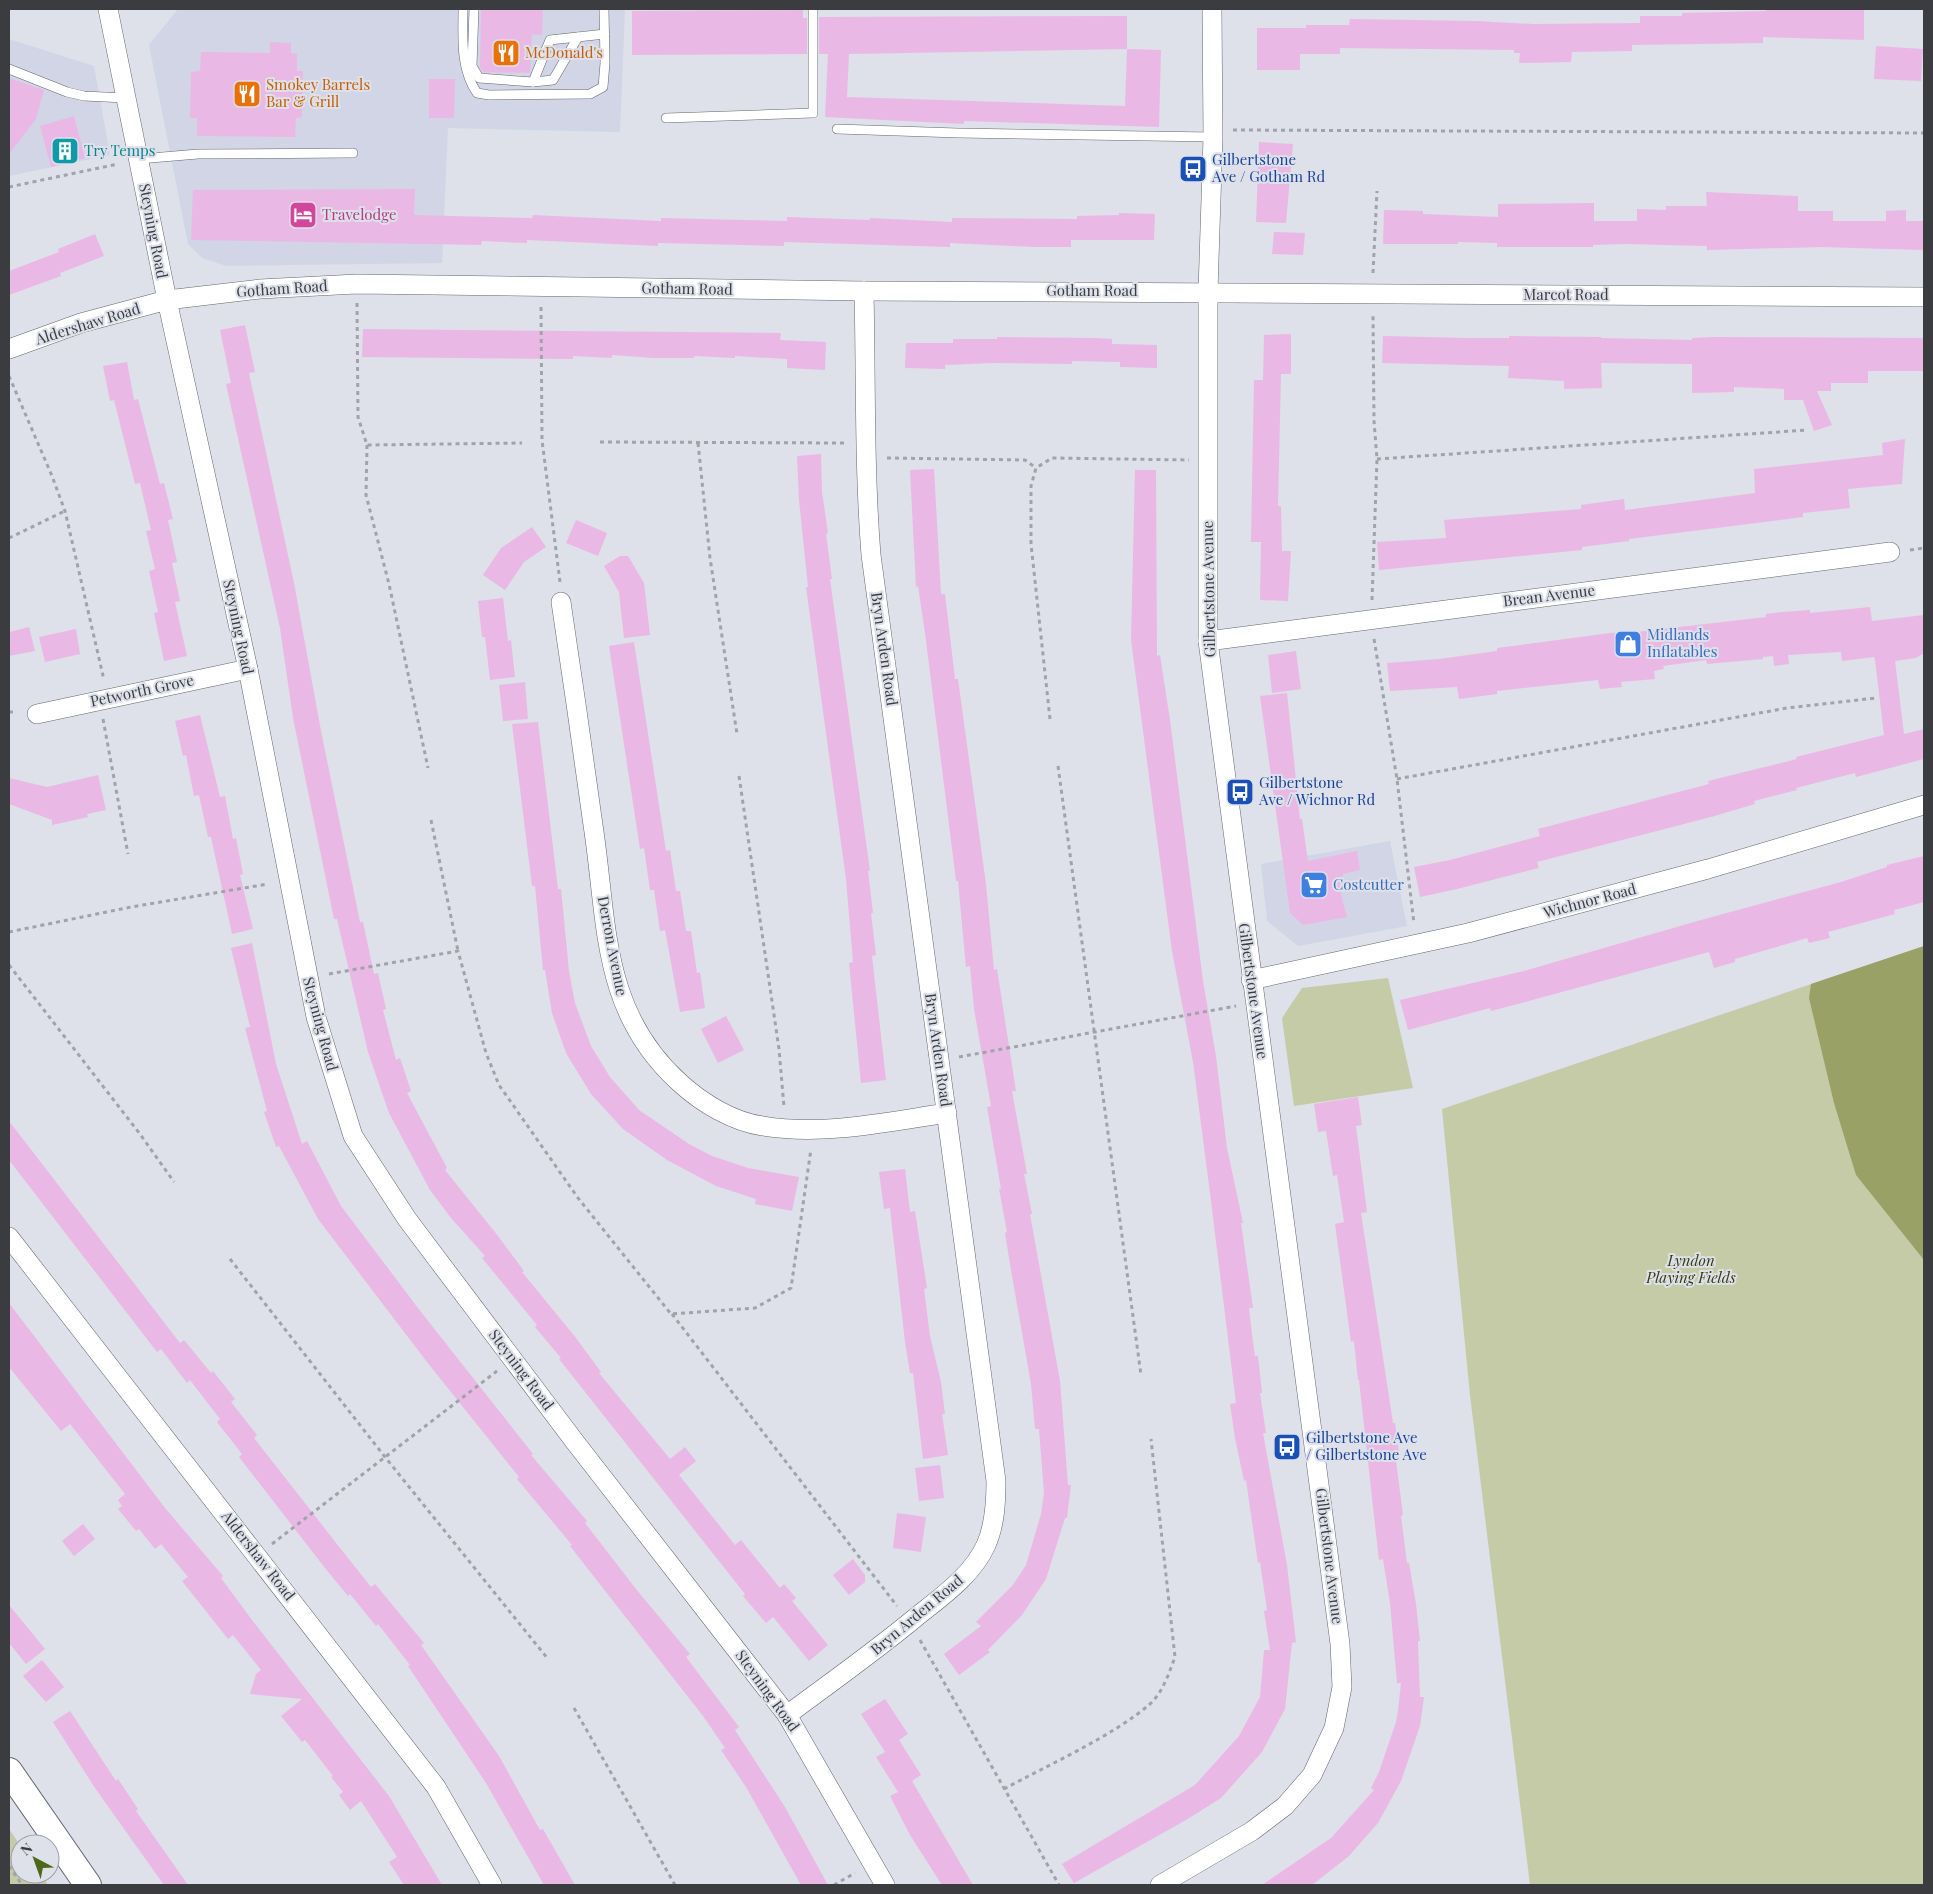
<svg xmlns="http://www.w3.org/2000/svg" width="1933" height="1894" font-family="'Playfair Display',serif">
<style>
.built{fill:#d1d5e6}
.green{fill:#c4cba6}
.forest{fill:#99a166}
.building{fill:#eab8e5;fill-rule:evenodd}
.lines{fill:none;stroke-linecap:round;stroke-linejoin:round}
.lane-casing{stroke:#64666f;stroke-width:10}
.street-casing{stroke:#64666f;stroke-width:20}
.secondary-casing{stroke:#64666f;stroke-width:28}
.path{stroke:#a1a3ab;stroke-width:3;stroke-dasharray:4 4;stroke-linecap:butt}
.lane{stroke:#fff;stroke-width:9}
.street{stroke:#fff;stroke-width:19}
.secondary{stroke:#fff;stroke-width:26}
.labels{text-anchor:middle;stroke-width:4;stroke-linejoin:round;paint-order:stroke}
.food-label{font-size:15px;fill:#c56008;stroke:#dee0ea;text-anchor:start}
.culture-label{font-size:15px;fill:#0d838f;stroke:#dee0ea;text-anchor:start}
.transit-label{font-size:15px;fill:#164399;stroke:#dee0ea;text-anchor:start}
.hotel-label{font-size:15px;fill:#b23c85;stroke:#dee0ea;text-anchor:start}
.street-label{font-size:15px;fill:#3b3c40;stroke:#dee0ea}
.shop-label{font-size:15px;fill:#366cbe;stroke:#dee0ea;text-anchor:start}
.park-label{font-size:15px;font-style:italic;fill:#353a0a;stroke:#dee0ea}
</style>
<rect width="100%" height="100%" fill="#dee0ea"/>
<g class="built">
<polygon points="178,9 625,9 620,132 448,128 442,263 226,266 202,258 188,244 149,45"/>
<polygon points="9,39 94,66 110,155 9,176"/>
<polygon points="1390,841 1407,926 1298,946 1267,921 1261,864"/>
</g>
<g class="green">
<polygon points="1924,946 1924,1885 1530,1885 1470,1395 1442,1109"/>
<polygon points="1388,978 1413,1088 1294,1106 1282,1018 1302,988"/>
<polygon points="9,1829 20,1845 20,1874 40,1874 48,1885 9,1885"/>
</g>
<polygon class="forest" points="1924,946 1924,1260 1856,1175 1834,1103 1809,998 1811,984"/>
<g class="building">
<polygon points="481,9 543,9 542,35 532,34 530,73 483,72 480,67"/>
<polygon points="1766,9 1864,9 1864,40 1763,37 1763,43 1632,45 1632,51 1572,52 1571,62 1519,63 1520,53 1514,53 1514,50 1340,48 1340,54 1300,54 1300,70 1257,70 1257,28 1306,28 1306,25 1349,25 1350,19 1476,21 1533,24 1640,23 1640,16 1682,16 1682,13 1766,11"/>
<polygon points="803,10 803,18 807,18 807,54 632,55 632,11"/>
<path d="M1127,16V49L1161,50L1159,127L964,121V124L825,117L828,54H819V17ZM1127,49L1125,106L847,97L849,54Z"/>
<polygon points="270,42 291,43 291,53 297,54 297,71 303,71 302,117 296,118 295,137 197,136 197,118 190,118 191,72 200,71 201,52 270,53"/>
<polygon points="1876,46 1923,49 1921,81 1874,79"/>
<polygon points="9,78 44,90 36,119 9,154"/>
<polygon points="429,79 455,79 454,118 429,118"/>
<polygon points="74,116 85,158 51,167 40,126"/>
<polygon points="1259,142 1293,144 1286,223 1256,222"/>
<polygon points="415,189 414,215 532,218 533,215 661,221 661,218 787,221 787,217 870,220 870,218 952,222 952,218 1077,219 1077,216 1119,215 1119,213 1155,214 1154,240 1071,240 1071,247 1035,247 950,243 950,247 784,242 784,246 658,243 658,246 527,240 527,243 482,241 481,245 191,240 193,190"/>
<polygon points="1706,192 1798,196 1798,211 1833,211 1833,221 1886,221 1886,211 1906,210 1906,221 1924,221 1924,250 1821,247 1707,250 1707,246 1626,244 1593,245 1593,247 1497,247 1497,243 1458,242 1458,244 1383,244 1384,210 1423,211 1423,214 1498,217 1498,204 1594,203 1594,221 1637,221 1637,209 1666,210 1666,206 1707,206"/>
<polygon points="1274,232 1305,233 1303,255 1272,254"/>
<polygon points="95,234 104,256 60,273 61,276 9,295 9,271 59,252 58,249"/>
<polygon points="245,325 255,372 249,373 294,583 321,731 360,922 363,922 374,974 378,973 386,1009 383,1010 396,1060 400,1058 411,1091 407,1093 447,1168 445,1170 498,1236 524,1271 522,1272 576,1338 601,1372 599,1373 670,1459 685,1447 696,1461 679,1475 735,1545 741,1540 780,1588 784,1584 796,1598 792,1601 828,1645 809,1661 773,1617 766,1623 743,1596 745,1594 559,1359 561,1358 535,1327 537,1325 482,1258 485,1256 451,1218 430,1190 389,1113 368,1052 337,919 334,919 293,718 280,628 226,384 231,383 220,330"/>
<polygon points="363,329 781,333 780,340 826,342 825,370 787,368 787,359 735,356 735,358 694,356 694,358 653,358 612,355 612,358 573,356 573,359 362,357"/>
<polygon points="1291,334 1291,374 1281,374 1278,506 1281,506 1282,551 1291,551 1288,601 1260,600 1261,542 1251,542 1254,380 1263,380 1264,335"/>
<polygon points="1383,336 1467,338 1509,338 1509,336 1601,337 1601,338 1692,340 1692,338 1713,337 1924,338 1924,371 1868,371 1868,383 1831,383 1831,391 1817,391 1832,425 1814,431 1803,400 1784,400 1784,389 1734,387 1734,392 1692,393 1692,364 1601,363 1602,388 1564,389 1564,381 1508,378 1509,366 1382,363"/>
<polygon points="997,337 1096,338 1112,339 1112,344 1157,345 1157,368 1120,367 1120,362 1072,361 1072,364 993,363 945,365 945,369 905,368 906,343 953,343 953,339 997,339"/>
<polygon points="127,362 134,400 138,399 160,484 164,483 173,519 168,520 177,562 172,563 180,601 175,602 187,656 164,661 154,613 158,612 149,571 155,569 146,531 151,530 140,483 135,484 114,400 110,401 103,366"/>
<polygon points="1905,439 1902,484 1848,489 1850,508 1803,513 1803,517 1629,539 1629,541 1582,547 1582,550 1379,570 1377,542 1446,538 1444,520 1581,509 1581,505 1624,499 1625,510 1755,493 1754,469 1883,455 1882,443"/>
<polygon points="821,454 822,492 828,533 826,534 832,579 830,579 870,871 868,871 873,913 871,913 876,955 872,956 886,1080 861,1083 849,963 853,962 846,879 806,587 808,587 799,500 797,456"/>
<polygon points="934,469 941,594 945,594 955,679 958,679 986,884 994,970 997,969 1016,1091 1012,1091 1027,1174 1024,1174 1032,1214 1030,1214 1060,1381 1068,1485 1071,1485 1067,1518 1065,1518 1046,1579 1022,1615 988,1650 990,1652 959,1675 944,1654 981,1626 976,1622 1013,1585 1026,1565 1041,1514 1044,1493 1039,1429 1035,1429 1031,1384 1011,1270 1005,1233 1007,1232 999,1189 1001,1189 987,1107 991,1106 974,1009 970,966 966,967 958,881 956,881 925,633 918,586 916,587 910,470"/>
<polygon points="1135,470 1156,470 1157,656 1160,655 1170,720 1203,981 1216,1056 1227,1148 1243,1223 1241,1223 1253,1308 1249,1308 1252,1335 1255,1356 1258,1356 1262,1393 1260,1393 1266,1433 1263,1433 1287,1565 1296,1642 1292,1643 1285,1709 1262,1752 1221,1798 1186,1820 1074,1883 1062,1864 1195,1785 1239,1736 1260,1697 1264,1650 1270,1650 1264,1611 1267,1610 1260,1562 1258,1563 1246,1480 1244,1481 1235,1438 1230,1404 1236,1403 1210,1193 1193,1062 1172,951 1131,640"/>
<polygon points="576,520 607,533 598,556 566,543"/>
<polygon points="532,527 546,547 524,562 505,590 483,575 501,548"/>
<polygon points="620,556 628,556 644,583 650,635 624,638 619,592 604,566"/>
<polygon points="503,598 508,641 511,640 515,677 490,680 485,637 482,637 478,601"/>
<polygon points="1870,607 1872,621 1924,615 1924,653 1916,658 1895,661 1904,734 1924,729 1924,759 1856,777 1855,773 1796,788 1797,790 1754,801 1755,804 1711,817 1537,862 1539,868 1457,889 1420,897 1414,867 1450,860 1540,836 1538,829 1709,784 1708,781 1797,759 1796,757 1884,735 1875,660 1874,657 1842,661 1841,652 1788,655 1789,664 1774,666 1773,656 1763,657 1763,659 1718,663 1707,664 1706,660 1663,666 1664,669 1654,671 1655,679 1621,682 1622,687 1600,689 1598,680 1497,691 1497,694 1459,699 1457,687 1390,691 1387,663 1439,659 1497,651 1497,648 1610,633 1636,632 1766,617 1766,614 1783,612 1810,610 1810,613"/>
<polygon points="29,627 35,651 9,656 9,632"/>
<polygon points="76,629 80,654 45,662 39,637"/>
<polygon points="634,642 666,851 670,850 676,891 680,891 686,931 691,931 697,973 700,972 705,1008 680,1012 665,930 660,931 654,890 650,890 644,848 640,849 609,646"/>
<polygon points="1296,651 1301,689 1272,693 1268,655"/>
<polygon points="525,682 528,719 503,721 499,685"/>
<polygon points="1287,693 1300,819 1302,819 1308,861 1357,851 1360,870 1343,874 1341,895 1347,917 1303,925 1290,913 1260,696"/>
<polygon points="200,715 220,797 225,796 233,839 236,838 243,874 240,875 253,929 232,934 211,837 208,837 199,795 194,796 186,755 183,756 175,721"/>
<polygon points="538,722 558,889 561,889 569,971 575,1003 591,1046 610,1077 639,1110 689,1144 712,1156 748,1168 799,1177 792,1211 755,1204 756,1199 716,1186 667,1160 623,1129 591,1094 566,1053 552,1013 545,970 543,970 535,886 532,886 512,724"/>
<polygon points="98,775 106,810 87,814 88,817 52,825 52,820 9,804 9,778 47,787"/>
<polygon points="1924,856 1924,902 1894,910 1895,914 1828,932 1830,938 1809,943 1807,938 1735,959 1735,962 1714,968 1709,952 1525,1002 1491,1011 1490,1008 1408,1030 1400,1000 1524,971 1701,920 1841,882 1887,867 1887,865"/>
<polygon points="252,943 276,1064 302,1144 307,1141 341,1206 421,1312 533,1454 531,1455 587,1521 585,1523 636,1589 690,1654 686,1657 739,1727 735,1730 785,1807 828,1885 801,1885 746,1787 721,1750 725,1748 703,1716 570,1546 572,1545 517,1479 519,1477 427,1362 318,1219 279,1146 276,1147 264,1112 267,1111 245,1028 250,1027 231,948"/>
<polygon points="726,1016 744,1050 718,1063 701,1029"/>
<polygon points="1358,1097 1362,1125 1356,1126 1367,1212 1361,1213 1393,1423 1395,1423 1400,1460 1396,1461 1403,1515 1401,1516 1407,1563 1409,1563 1416,1604 1420,1641 1418,1641 1420,1697 1424,1697 1420,1726 1401,1781 1378,1823 1362,1841 1349,1856 1312,1885 1262,1885 1331,1838 1374,1790 1371,1788 1379,1772 1396,1722 1398,1711 1401,1683 1397,1683 1390,1603 1383,1559 1379,1560 1377,1543 1359,1380 1358,1380 1354,1341 1351,1342 1335,1224 1344,1222 1337,1175 1333,1176 1326,1131 1318,1132 1314,1104"/>
<polygon points="9,1121 180,1343 184,1340 211,1373 213,1371 235,1399 231,1402 257,1435 254,1438 340,1548 371,1587 375,1584 424,1643 421,1645 499,1756 540,1830 543,1829 575,1885 544,1885 486,1783 408,1666 410,1665 378,1624 376,1626 350,1594 348,1596 325,1568 239,1457 242,1454 217,1422 220,1419 190,1380 187,1383 161,1349 157,1352 9,1160"/>
<polygon points="905,1169 910,1212 915,1211 927,1288 924,1289 930,1336 941,1382 945,1414 942,1414 948,1455 923,1459 913,1373 910,1373 905,1342 890,1208 884,1209 879,1172"/>
<polygon points="9,1303 165,1508 223,1576 221,1578 252,1620 389,1796 442,1885 404,1885 389,1862 397,1857 361,1801 350,1810 339,1795 343,1792 331,1777 333,1776 305,1740 302,1742 281,1716 302,1699 250,1694 256,1674 261,1670 233,1635 228,1639 182,1581 188,1577 161,1544 155,1549 139,1529 136,1531 118,1509 122,1506 118,1500 125,1494 70,1424 61,1431 9,1367"/>
<polygon points="940,1465 944,1498 919,1501 915,1468"/>
<polygon points="897,1513 926,1517 921,1552 893,1548"/>
<polygon points="83,1524 95,1539 74,1556 62,1541"/>
<polygon points="853,1559 865,1575 865,1582 849,1595 833,1575"/>
<polygon points="9,1605 45,1649 26,1664 9,1643"/>
<polygon points="42,1660 64,1687 46,1702 23,1676"/>
<polygon points="885,1699 908,1734 899,1740 921,1775 912,1781 973,1885 942,1885 910,1835 890,1796 898,1792 876,1757 885,1752 861,1714"/>
<polygon points="70,1711 116,1781 118,1779 138,1809 136,1811 188,1885 164,1885 95,1788 53,1722"/>
</g>
<g class="lines">
<defs>
<g id="lane">
<path d="M463,9C463,38 460,68 477,93L489,95L590,94L603,87L605,63L604,9"/>
<polyline points="474,9 472,66 479,78 533,82 550,40 605,34"/>
<polyline points="9,69 67,92 84,96 125,98"/>
<polyline points="533,82 553,80 578,37"/>
<polyline points="666,118 813,113 813,9"/>
<polyline points="837,129 958,133 1213,137"/>
<polyline points="139,159 198,154 353,153"/>
</g>
<g id="street">
<polyline points="108,9 167,300 248,669 316,1017 353,1136 407,1219 575,1442 787,1715 885,1885"/>
<polyline points="9,349 81,323 167,300 260,289 357,284 864,291 1924,297"/>
<path d="M561,602C572,676 583,751 593,825C608,922 600,1011 680,1083C702,1103 733,1122 763,1126C824,1136 886,1122 947,1113"/>
<polyline points="1208,641 1890,552"/>
<polyline points="37,714 248,669"/>
<polyline points="1251,980 1468,933 1708,869 1924,805"/>
<polyline points="9,1237 436,1787 492,1885"/>
<path d="M787,1715C830,1683 874,1652 915,1618C941,1597 972,1576 986,1545C995,1525 996,1502 996,1481L871,555C864,467 866,379 864,291"/>
<polyline points="1160,1885 1252,1831 1285,1806 1312,1775 1334,1728 1342,1687 1340,1644 1208,641 1208,291 1213,137 1212,9"/>
</g>
<polyline id="secondary" points="9,1771 88,1885"/>
</defs>
<use href="#lane" class="lane-casing"/>
<use href="#street" class="street-casing"/>
<use href="#secondary" class="secondary-casing"/>
<g class="path">
<polyline points="1233,130 1924,133"/>
<polyline points="9,187 118,164"/>
<polyline points="1373,273 1377,191"/>
<polyline points="357,303 358,417 367,445 522,443"/>
<polyline points="541,307 542,440 560,582"/>
<polyline points="9,376 52,476 65,511 104,680"/>
<polyline points="600,442 846,443"/>
<polyline points="698,443 710,558 737,734"/>
<polyline points="367,445 366,495 389,584 428,768"/>
<polyline points="887,458 1025,460 1036,468"/>
<polyline points="1377,459 1808,430"/>
<polyline points="9,538 65,511"/>
<polyline points="1910,550 1924,548"/>
<polyline points="1372,600 1377,459 1374,421 1373,314"/>
<polyline points="1374,639 1397,779 1414,924"/>
<polyline points="9,712 17,712"/>
<polyline points="103,719 128,854"/>
<polyline points="1050,719 1031,544 1031,486 1036,468 1052,458 1189,460"/>
<polyline points="1058,766 1141,1375"/>
<polyline points="739,776 779,1049 784,1107"/>
<polyline points="1397,779 1787,708 1876,698"/>
<polyline points="431,820 458,951"/>
<polyline points="9,932 131,907 268,884"/>
<polyline points="9,965 140,1134 174,1182"/>
<polyline points="329,974 458,951 486,1053 499,1085 578,1198 671,1314 755,1308 791,1288 811,1149"/>
<polyline points="959,1057 1236,1006"/>
<polyline points="230,1259 385,1457 548,1659"/>
<polyline points="672,1314 897,1606"/>
<polyline points="272,1544 497,1371"/>
<polyline points="920,1640 1059,1885"/>
<polyline points="574,1708 675,1885"/>
<path d="M1004,1789C1048,1765 1113,1736 1150,1704C1163,1692 1169,1673 1175,1657L1151,1439"/>
<polyline points="9,1866 22,1885"/>
<polyline points="834,1885 855,1873"/>
</g>
<use href="#lane" class="lane"/>
<use href="#street" class="street"/>
<use href="#secondary" class="secondary"/>
</g>
<defs>
<symbol id="restaurant-square" viewBox="-11 -11 22 22"><rect x="-9" y="-9" width="18" height="18" rx="4" fill="#e8710a" stroke="#dee0ea"/><path d="M-5-6h1v4h1v-4h1v4h1v-4h1v5L-1.5 .5V6h-2V.5L-5-1ZM5-6V6H3V1.5H1.5Q1.5-4 5-6Z" fill="#fff"/></symbol>
<symbol id="building-square" viewBox="-11 -11 22 22"><rect x="-9" y="-9" width="18" height="18" rx="4" fill="#0f9aa8" stroke="#dee0ea"/><path d="M-4-6H4V6H1V3H-1V6H-4ZM-2.5-4.3h1.7v1.8h-1.7ZM.8-4.3h1.7v1.8H.8ZM-2.5-1h1.7V.8h-1.7ZM.8-1h1.7V.8H.8Z" fill="#fff"/></symbol>
<symbol id="bus-square" viewBox="-11 -11 22 22"><rect x="-9" y="-9" width="18" height="18" rx="4" fill="#1a4fb4" stroke="#dee0ea"/><path d="M-5-6H5V4H4V6H2V4H-2V6H-4V4H-5ZM-3.5-4V0h7V-4ZM-3.5 1.2v1.5H-2V1.2ZM2 1.2v1.5H3.5V1.2Z" fill="#fff"/></symbol>
<symbol id="hotel-square" viewBox="-11 -11 22 22"><rect x="-9" y="-9" width="18" height="18" rx="4" fill="#d1479c" stroke="#dee0ea"/><path d="M-6-4.5h1.5V1H6V5H4.5V3h-9V5H-6ZM-4 0a1.8 1.8 0 1 1 3.6 0ZM.5 0V-2.5h3Q6-2.5 6 0Z" fill="#fff"/></symbol>
<symbol id="shop-square" viewBox="-11 -11 22 22"><rect x="-9" y="-9" width="18" height="18" rx="4" fill="#3f7fe0" stroke="#dee0ea"/><path d="M-5-2.5h2.3a2.7 3.5 0 0 1 5.4 0H5L5.5 6h-11ZM-1.5-2.5h3a1.5 2.3 0 0 0-3 0Z" fill="#fff"/></symbol>
<symbol id="supermarket-square" viewBox="-11 -11 22 22"><rect x="-9" y="-9" width="18" height="18" rx="4" fill="#3f7fe0" stroke="#dee0ea"/><path d="M-6-5.5h2.5l.6 2H6L4.5 2H-2.5L-4.4-4H-6ZM-1.5 3.2a1.3 1.3 0 1 0 .1 0ZM3 3.2a1.3 1.3 0 1 0 .1 0Z" fill="#fff"/></symbol>
</defs>
<g fill-rule="evenodd">
<use href="#restaurant-square" x="490" y="37" width="32" height="32"/>
<use href="#restaurant-square" x="231" y="78" width="32" height="32"/>
<use href="#building-square" x="49" y="135" width="32" height="32"/>
<use href="#bus-square" x="1177" y="153" width="32" height="32"/>
<use href="#hotel-square" x="287" y="199" width="32" height="32"/>
<use href="#shop-square" x="1612" y="628" width="32" height="32"/>
<use href="#bus-square" x="1224" y="776" width="32" height="32"/>
<use href="#supermarket-square" x="1298" y="869" width="32" height="32"/>
<use href="#bus-square" x="1271" y="1431" width="32" height="32"/>
</g>
<g class="labels">
<g class="food-label">
<text x="525" y="58">McDonald's</text>
<text x="266" y="90">Smokey Barrels<tspan x="266" dy="17">Bar &amp; Grill</tspan></text>
</g>
<g class="culture-label">
<text x="84" y="156">Try Temps</text>
</g>
<g class="transit-label">
<text x="1212" y="165">Gilbertstone<tspan x="1212" dy="17">Ave / Gotham Rd</tspan></text>
<text x="1259" y="788">Gilbertstone<tspan x="1259" dy="17">Ave / Wichnor Rd</tspan></text>
<text x="1306" y="1443">Gilbertstone Ave<tspan x="1306" dy="17">/ Gilbertstone Ave</tspan></text>
</g>
<g class="hotel-label">
<text x="322" y="220">Travelodge</text>
</g>
<g class="street-label">
<text transform="translate(153 231) rotate(79)" y="5">Steyning Road</text>
<text transform="translate(282 289) rotate(-4)" y="5">Gotham Road</text>
<text transform="translate(687 289) rotate(1)" y="5">Gotham Road</text>
<text x="1092" y="296">Gotham Road</text>
<text x="1566" y="300">Marcot Road</text>
<text transform="translate(88 324) rotate(-17)" y="5">Aldershaw Road</text>
<text transform="translate(1209 589) rotate(-91)" y="5">Gilbertstone Avenue</text>
<text transform="translate(1549 596) rotate(-7)" y="5">Brean Avenue</text>
<text transform="translate(238 627) rotate(78)" y="5">Steyning Road</text>
<text transform="translate(884 649) rotate(82)" y="5">Bryn Arden Road</text>
<text transform="translate(142 691) rotate(-12)" y="5">Petworth Grove</text>
<text transform="translate(1590 901) rotate(-15)" y="5">Wichnor Road</text>
<text transform="translate(612 946) rotate(79)" y="5">Derron Avenue</text>
<text transform="translate(1253 991) rotate(82)" y="5">Gilbertstone Avenue</text>
<text transform="translate(320 1024) rotate(75)" y="5">Steyning Road</text>
<text transform="translate(938 1050) rotate(82)" y="5">Bryn Arden Road</text>
<text transform="translate(521 1370) rotate(53)" y="5">Steyning Road</text>
<text transform="translate(258 1556) rotate(52)" y="5">Aldershaw Road</text>
<text transform="translate(1329 1556) rotate(83)" y="5">Gilbertstone Avenue</text>
<text transform="translate(917 1615) rotate(-40)" y="5">Bryn Arden Road</text>
<text transform="translate(767 1691) rotate(54)" y="5">Steyning Road</text>
</g>
<g class="shop-label">
<text x="1647" y="640">Midlands<tspan x="1647" dy="17">Inflatables</tspan></text>
<text x="1333" y="890">Costcutter</text>
</g>
<g class="park-label">
<text x="1691" y="1266">Lyndon<tspan x="1691" dy="17">Playing Fields</tspan></text>
</g>
</g>
<rect width="1933" height="1894" fill="none" stroke="#3b3c40" stroke-width="20"/>
<g transform="translate(35 1859) rotate(319)"><circle r="24" fill="#dee0ea" stroke="#9d9ea6"/>
<path d="M0-4L9 19L0 12L-9 19Z" fill="#4e6819"/>
<text y="-8" font-size="14" font-weight="bold" text-anchor="middle" fill="#3b3c40">N</text>
</g>
</svg>
